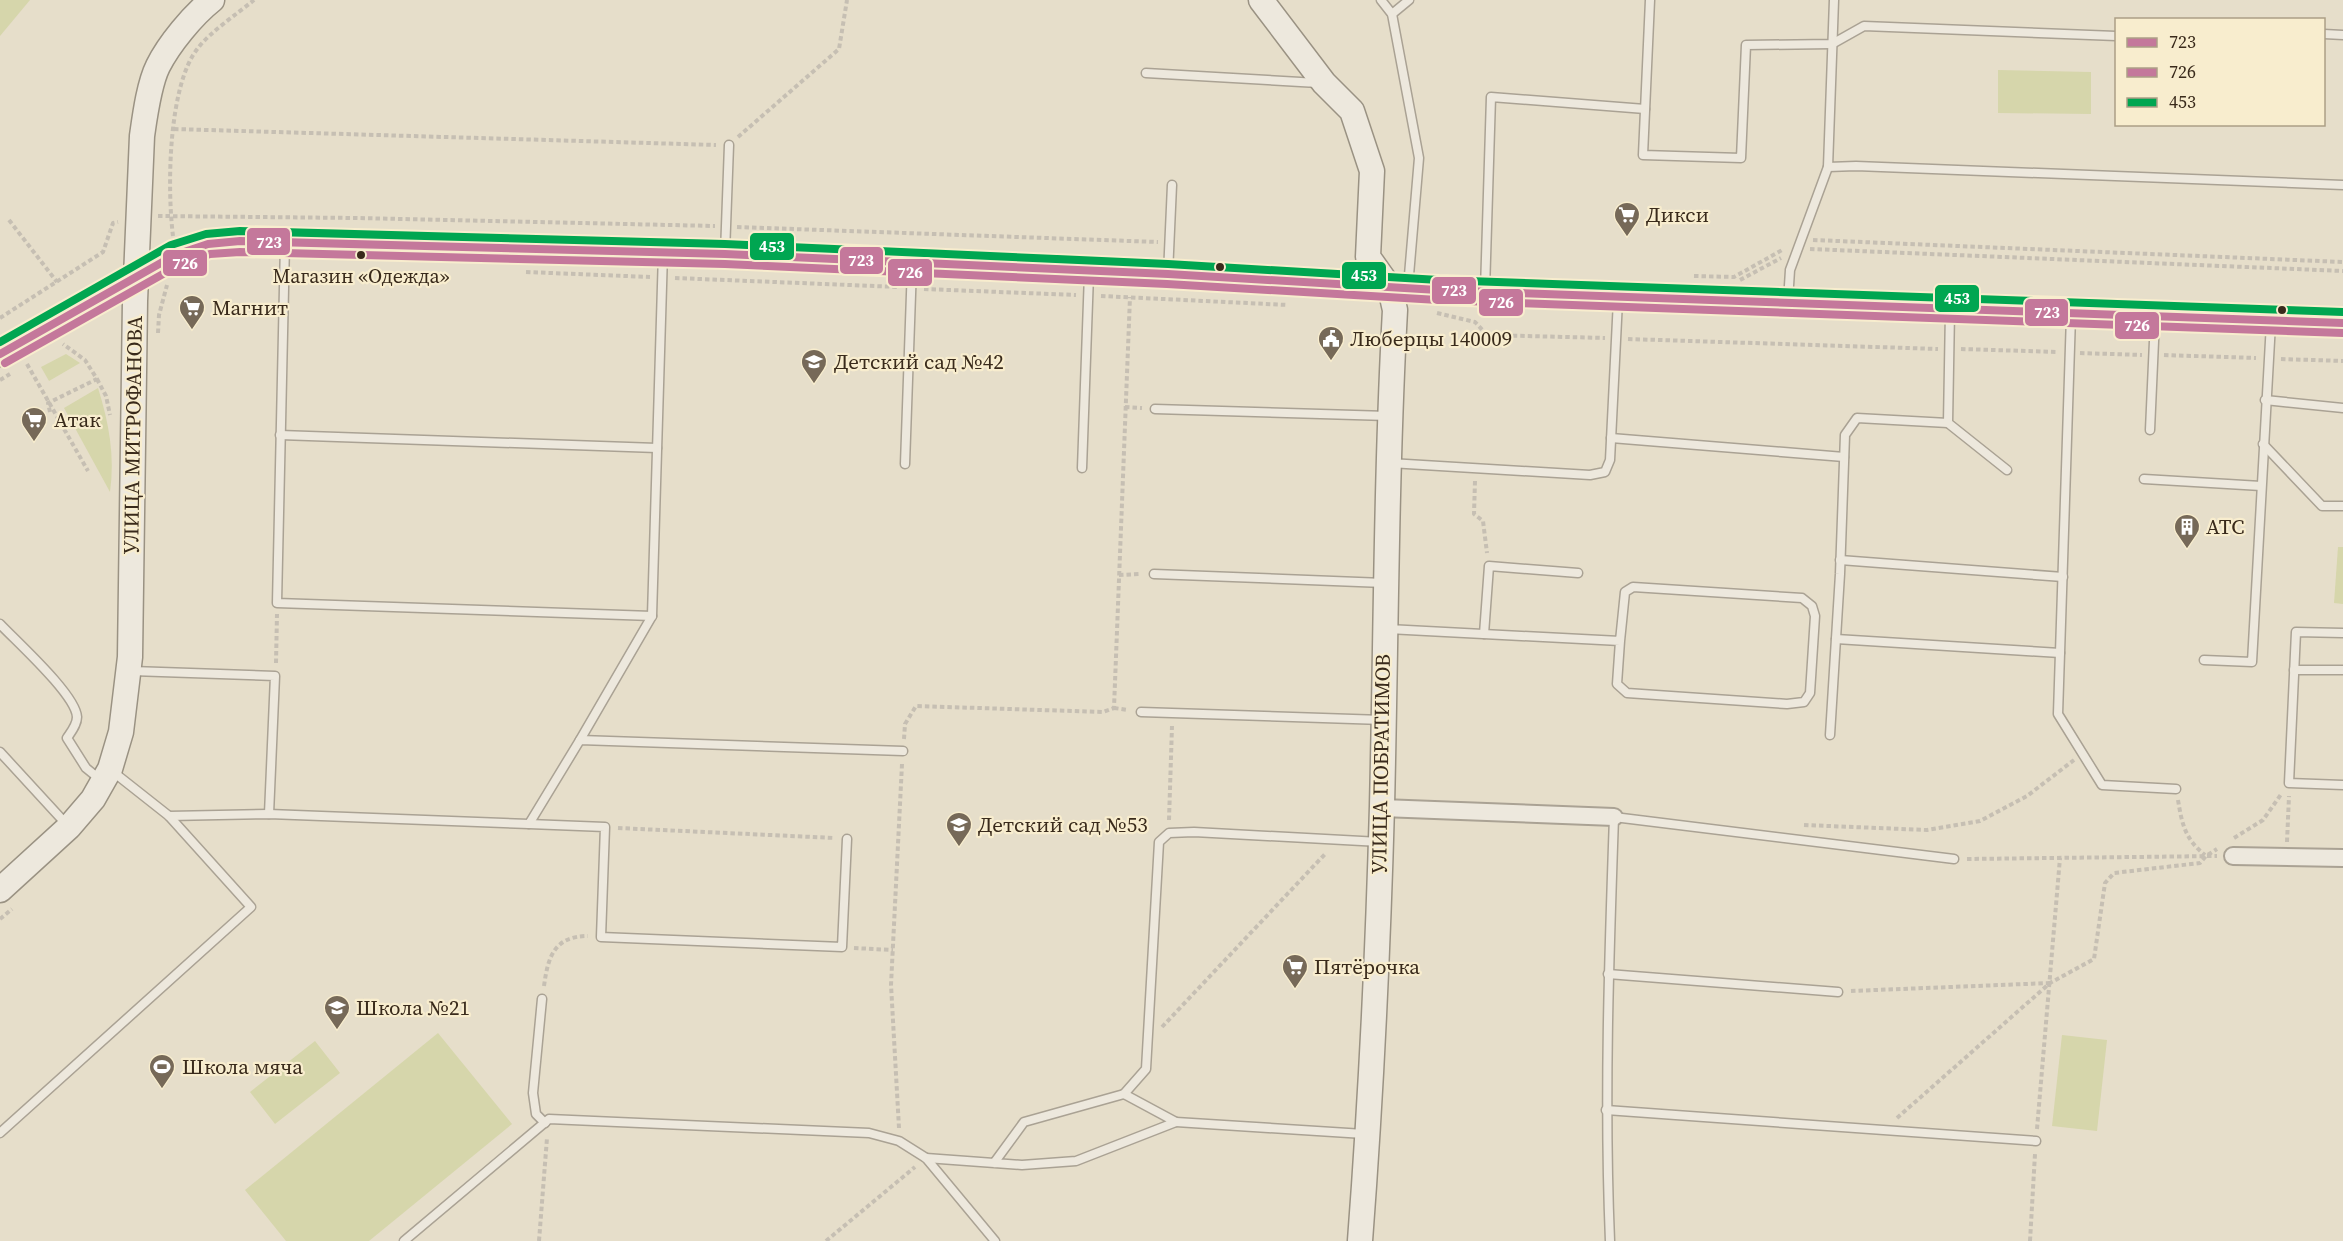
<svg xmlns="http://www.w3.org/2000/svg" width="2343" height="1241" font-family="'Source Serif 4',serif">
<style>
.green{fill:#d6d6ab}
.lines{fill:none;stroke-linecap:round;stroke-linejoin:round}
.lane-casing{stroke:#aaa294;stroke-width:11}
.street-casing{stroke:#aaa294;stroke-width:20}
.secondary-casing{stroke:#9a9283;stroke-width:27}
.path{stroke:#c6bfb3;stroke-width:4;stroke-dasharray:4.5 3;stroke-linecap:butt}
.lane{stroke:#ede8dd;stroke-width:8}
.street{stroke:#ede8dd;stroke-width:16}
.secondary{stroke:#ede8dd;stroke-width:24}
.bus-1-casing{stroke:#f8edce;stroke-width:12}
.bus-2-casing{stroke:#f8edce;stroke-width:12}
.bus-3-casing{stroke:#f8edce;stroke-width:12}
.bus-1{stroke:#c4789b;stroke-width:8}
.bus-2{stroke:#c4789b;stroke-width:8}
.bus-3{stroke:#00a651;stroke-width:8}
.bus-dot{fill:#392a1b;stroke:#f8edce;stroke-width:2}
.labels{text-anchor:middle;stroke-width:4.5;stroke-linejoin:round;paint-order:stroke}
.bus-label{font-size:20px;fill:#392a1b;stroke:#f8edce}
.poi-label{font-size:21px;fill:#392a1b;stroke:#f8edce;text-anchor:start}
.street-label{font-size:21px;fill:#392a1b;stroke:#f8edce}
.line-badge{stroke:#f8edce;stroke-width:2}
.badge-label{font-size:16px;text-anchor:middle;font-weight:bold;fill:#fff}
</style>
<rect width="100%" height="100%" fill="#e6deca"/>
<g class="green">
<polygon points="0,0 30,0 0,36"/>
<polygon points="1998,70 2091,72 2091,114 1998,113"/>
<polygon points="66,354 80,363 49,381 41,367"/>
<path d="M98,388C109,423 115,456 110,492L64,408Z"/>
<polygon points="2338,547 2343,547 2343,604 2334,603"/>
<polygon points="438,1033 512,1124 369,1241 286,1241 245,1190"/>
<polygon points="2062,1035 2107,1040 2097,1131 2052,1126"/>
<polygon points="315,1041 340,1073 275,1124 250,1092"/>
</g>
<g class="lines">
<defs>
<g id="lane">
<polyline points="1381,0 1392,14 1419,158 1408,287"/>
<polyline points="1650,0 1643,155 1741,158 1746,45 1832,44 1864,26 2116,36"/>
<polyline points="1834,0 1828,167 1856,166 2343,185"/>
<polyline points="1392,14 1409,0"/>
<polyline points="2324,34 2343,35"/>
<polyline points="1146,73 1318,83"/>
<polyline points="285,243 277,603 652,616"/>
<polyline points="725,253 729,145"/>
<polyline points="1168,274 1172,185"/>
<polyline points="1485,290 1491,97 1645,109"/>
<polyline points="1788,301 1790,270 1828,167"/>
<polyline points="1950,311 1948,423 2007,470"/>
<polyline points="2071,316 2058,714 2102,785 2176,789"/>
<polyline points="2265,400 2343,408"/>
<polyline points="1155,409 1388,416"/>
<polyline points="2150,430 2155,319"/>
<polyline points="280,435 657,448"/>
<polyline points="1611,438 1844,457"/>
<polyline points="2263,444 2322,506 2343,506"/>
<polyline points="1390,463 1590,475 1605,472 1610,460 1618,300"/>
<polyline points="905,464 912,266"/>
<polyline points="1082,468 1089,274"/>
<polyline points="2144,479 2261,486"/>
<polyline points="1840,560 2063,577"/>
<polyline points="1154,574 1384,583"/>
<path d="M0,624C17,642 76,695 77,717C77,725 71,732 67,738L86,768L102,781"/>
<polyline points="1388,629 1620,641 1625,592 1633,587 1802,598 1812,606 1815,616 1810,693 1804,702 1787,704 1627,693 1617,684 1620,641"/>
<polyline points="2343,633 2296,632 2289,783 2343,785"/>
<polyline points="1484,634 1489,566 1578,573"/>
<polyline points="1836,639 2060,653"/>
<polyline points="2204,660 2252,662 2271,323"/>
<polyline points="2294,670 2343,670"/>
<polyline points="132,671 275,676 269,814"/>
<polyline points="1141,712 1383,720"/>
<polyline points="1830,735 1840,574 1845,435 1857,418 1948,423"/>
<polyline points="580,740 652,616 663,253"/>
<polyline points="0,752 68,826"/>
<polyline points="169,816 269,814 529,824 580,740 903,751"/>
<polyline points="529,824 605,827 601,937 842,947 847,839"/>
<polyline points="1608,974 1838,992"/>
<polyline points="542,999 533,1093 536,1114 545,1123"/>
<polyline points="1124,1094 1146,1069 1159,842 1169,833 1194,832 1380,842"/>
<polyline points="1606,1110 2036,1141"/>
<polyline points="1176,1122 1364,1134"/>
<polyline points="0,1133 251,907 169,816 112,771"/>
<polyline points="926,1158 1022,1165 1076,1161 1176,1122 1124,1094 1024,1122 994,1163"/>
<polyline points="404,1241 549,1119 869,1133 899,1141 926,1158 995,1241"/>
<path d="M1610,1241C1604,1100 1609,959 1614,817L1954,859"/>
</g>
<g id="street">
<polyline points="1382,808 1614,817"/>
<polyline points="2233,856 2343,858"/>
</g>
<g id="secondary">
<path d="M1261,0L1324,83L1352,111L1372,171L1368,257L1390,288L1395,310C1386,475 1386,640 1382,806C1378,951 1371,1096 1360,1241"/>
<polyline points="0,354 175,255 208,244 240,241 725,254 1168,274 1438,290 2343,323"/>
<path d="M0,890L69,827L93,799L110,769L121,732L130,657L135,301L142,136C145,115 149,84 158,66C169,44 193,15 212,0"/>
</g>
</defs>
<use href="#lane" class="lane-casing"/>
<use href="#street" class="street-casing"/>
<use href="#secondary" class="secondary-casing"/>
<g class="path">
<polyline points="174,129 716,145"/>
<polyline points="738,137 839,49 847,0"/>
<polyline points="158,216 357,218 715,226"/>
<polyline points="9,220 57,282"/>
<polyline points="737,227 1158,242"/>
<path d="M173,236C167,189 168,85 198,48C210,32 237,14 254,0"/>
<polyline points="1813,240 2343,262"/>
<polyline points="1810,249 2343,271"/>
<polyline points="526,272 650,277"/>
<polyline points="1694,276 1734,277 1784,249"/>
<polyline points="675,278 899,287"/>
<polyline points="1740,280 1781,258"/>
<polyline points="924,289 1076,295"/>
<polyline points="1101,296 1288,305"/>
<polyline points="1437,313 1475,322 1487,335 1605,338"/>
<polyline points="0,318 103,252 113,223 118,222"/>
<polyline points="158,333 159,315 167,285"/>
<polyline points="1628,339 1938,349"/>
<polyline points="1961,349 2058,352"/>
<polyline points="2080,353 2142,355"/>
<polyline points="2164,355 2256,358"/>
<polyline points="2281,359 2343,361"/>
<polyline points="27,364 88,471"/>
<polyline points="97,379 106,396 110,415"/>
<polyline points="0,380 10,374"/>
<polyline points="1125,407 1142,408"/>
<polyline points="50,412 48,403 97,379 85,360 63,344"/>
<polyline points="1475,481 1474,514 1483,521 1487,553"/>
<polyline points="1119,575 1141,574"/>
<polyline points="276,663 277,614"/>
<polyline points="1114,708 1128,710"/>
<polyline points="904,739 905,724 916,706 1103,712 1114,708 1130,297"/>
<path d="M2178,800C2182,824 2185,839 2205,855"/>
<polyline points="1169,820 1172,726"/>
<polyline points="1804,825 1927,830 1980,821 2027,796 2074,760"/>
<polyline points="618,828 835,838"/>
<polyline points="2234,838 2263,820 2282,793"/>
<polyline points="2287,842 2289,796"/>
<polyline points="1967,859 2217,856"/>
<polyline points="0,919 12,909"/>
<polyline points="854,948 893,950"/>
<path d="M544,986C548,957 554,936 588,936"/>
<polyline points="1851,991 2050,983"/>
<polyline points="1162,1027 1326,853"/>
<polyline points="1897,1118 2050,983 2094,959 2105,883 2114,873 2200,863 2206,856 2217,849"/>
<polyline points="899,1128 891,985 902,764"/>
<polyline points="2037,1129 2060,858"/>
<polyline points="539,1241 547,1138"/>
<polyline points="826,1241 915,1167"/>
<polyline points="2030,1241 2035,1154"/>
</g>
<use href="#lane" class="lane"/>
<use href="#street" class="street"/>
<use href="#secondary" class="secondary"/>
<defs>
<polyline id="bus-1" points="0,354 175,255 208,244 240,241 725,254 1168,274 1438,290 2343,323"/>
<polyline id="bus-2" points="5,363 179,265 210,254 240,252 725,264 1167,284 1438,300 2343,333"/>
<polyline id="bus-3" points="0,342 171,245 206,234 240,231 725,244 1168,264 1439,280 2343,312"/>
</defs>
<use href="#bus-1" class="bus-1-casing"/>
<use href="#bus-2" class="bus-2-casing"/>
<use href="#bus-3" class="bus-3-casing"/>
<use href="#bus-1" class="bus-1"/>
<use href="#bus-2" class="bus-2"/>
<use href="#bus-3" class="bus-3"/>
</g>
<defs>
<symbol id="supermarket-pin" viewBox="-11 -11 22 30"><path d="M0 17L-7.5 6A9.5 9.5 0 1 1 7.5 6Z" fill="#766958" stroke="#f8edce"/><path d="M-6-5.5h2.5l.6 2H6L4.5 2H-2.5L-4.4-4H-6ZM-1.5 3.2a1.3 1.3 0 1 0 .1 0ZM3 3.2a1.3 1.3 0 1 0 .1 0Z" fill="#fff"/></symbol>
<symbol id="civic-pin" viewBox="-11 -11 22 30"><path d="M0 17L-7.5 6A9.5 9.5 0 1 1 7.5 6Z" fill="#766958" stroke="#f8edce"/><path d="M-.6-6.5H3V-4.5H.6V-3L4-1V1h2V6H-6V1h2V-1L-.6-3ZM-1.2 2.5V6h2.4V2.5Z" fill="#fff"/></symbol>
<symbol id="school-pin" viewBox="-11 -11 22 30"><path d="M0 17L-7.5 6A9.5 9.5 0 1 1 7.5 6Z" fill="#766958" stroke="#f8edce"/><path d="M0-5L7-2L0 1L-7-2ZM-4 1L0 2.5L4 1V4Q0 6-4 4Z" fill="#fff"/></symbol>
<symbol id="building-pin" viewBox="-11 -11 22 30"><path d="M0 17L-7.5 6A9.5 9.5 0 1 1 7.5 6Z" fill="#766958" stroke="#f8edce"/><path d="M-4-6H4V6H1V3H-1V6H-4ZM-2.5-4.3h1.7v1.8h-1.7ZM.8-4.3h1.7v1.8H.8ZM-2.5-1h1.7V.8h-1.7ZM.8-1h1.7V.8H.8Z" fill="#fff"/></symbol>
<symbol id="stadium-pin" viewBox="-11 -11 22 30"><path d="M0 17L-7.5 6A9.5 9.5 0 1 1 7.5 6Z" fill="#766958" stroke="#f8edce"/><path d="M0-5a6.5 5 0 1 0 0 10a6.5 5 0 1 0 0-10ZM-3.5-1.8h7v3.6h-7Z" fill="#fff"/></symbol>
</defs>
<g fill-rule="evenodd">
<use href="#supermarket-pin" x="1612" y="200" width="30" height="40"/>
<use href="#supermarket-pin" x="177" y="293" width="30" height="40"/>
<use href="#civic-pin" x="1316" y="324" width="30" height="40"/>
<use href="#school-pin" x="799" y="347" width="30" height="40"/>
<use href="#supermarket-pin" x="19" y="405" width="30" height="40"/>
<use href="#building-pin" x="2172" y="512" width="30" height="40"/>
<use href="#school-pin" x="944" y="810" width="30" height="40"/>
<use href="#supermarket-pin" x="1280" y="952" width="30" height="40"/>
<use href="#school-pin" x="322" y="993" width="30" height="40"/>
<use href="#stadium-pin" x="147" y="1052" width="30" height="40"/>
</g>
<g class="bus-dot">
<circle cx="361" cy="255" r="5"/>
<circle cx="1220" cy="267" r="5"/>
<circle cx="2282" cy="310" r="5"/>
</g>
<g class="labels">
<g class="bus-label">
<text x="361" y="283">Магазин «Одежда»</text>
</g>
<g class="poi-label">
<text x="1646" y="222">Дикси</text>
<text x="212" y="315">Магнит</text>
<text x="1350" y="346">Люберцы 140009</text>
<text x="834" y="369">Детский сад №42</text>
<text x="54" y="427">Атак</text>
<text x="2206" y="534">АТС</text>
<text x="978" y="832">Детский сад №53</text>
<text x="1314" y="974">Пятёрочка</text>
<text x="356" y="1015">Школа №21</text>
<text x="182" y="1074">Школа мяча</text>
</g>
<g class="street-label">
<text transform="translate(133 435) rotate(-89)" y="7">УЛИЦА МИТРОФАНОВА</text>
<text transform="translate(1381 764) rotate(-89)" y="7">УЛИЦА ПОБРАТИМОВ</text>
</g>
</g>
<g class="line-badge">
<rect x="246" y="227" width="45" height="29" rx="6" fill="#c4789b"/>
<rect x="749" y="232" width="46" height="29" rx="6" fill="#00a651"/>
<rect x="839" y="246" width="45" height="29" rx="6" fill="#c4789b"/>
<rect x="162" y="249" width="46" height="28" rx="6" fill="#c4789b"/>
<rect x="887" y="258" width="46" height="29" rx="6" fill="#c4789b"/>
<rect x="1341" y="261" width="46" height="29" rx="6" fill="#00a651"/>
<rect x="1431" y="276" width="46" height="29" rx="6" fill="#c4789b"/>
<rect x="1934" y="284" width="46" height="29" rx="6" fill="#00a651"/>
<rect x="1478" y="288" width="46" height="29" rx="6" fill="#c4789b"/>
<rect x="2024" y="298" width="45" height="29" rx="6" fill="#c4789b"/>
<rect x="2114" y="311" width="46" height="29" rx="6" fill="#c4789b"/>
</g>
<g class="badge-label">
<text x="269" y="248">723</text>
<text x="772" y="252">453</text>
<text x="861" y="266">723</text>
<text x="185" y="269">726</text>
<text x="910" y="278">726</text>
<text x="1364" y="281">453</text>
<text x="1454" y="296">723</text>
<text x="1957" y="304">453</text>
<text x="1501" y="308">726</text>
<text x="2047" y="318">723</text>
<text x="2137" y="331">726</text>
</g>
<rect x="2115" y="18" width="210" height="108" fill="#f8edce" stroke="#ac9f86" stroke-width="1.5"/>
<rect x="2127" y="38" width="30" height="9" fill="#c4789b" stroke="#ac9f86" stroke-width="1.5"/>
<text x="2169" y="48" font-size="18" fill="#392a1b">723</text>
<rect x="2127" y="68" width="30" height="9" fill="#c4789b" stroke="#ac9f86" stroke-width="1.5"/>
<text x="2169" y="78" font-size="18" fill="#392a1b">726</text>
<rect x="2127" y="98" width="30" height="9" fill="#00a651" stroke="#ac9f86" stroke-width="1.5"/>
<text x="2169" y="108" font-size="18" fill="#392a1b">453</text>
</svg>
